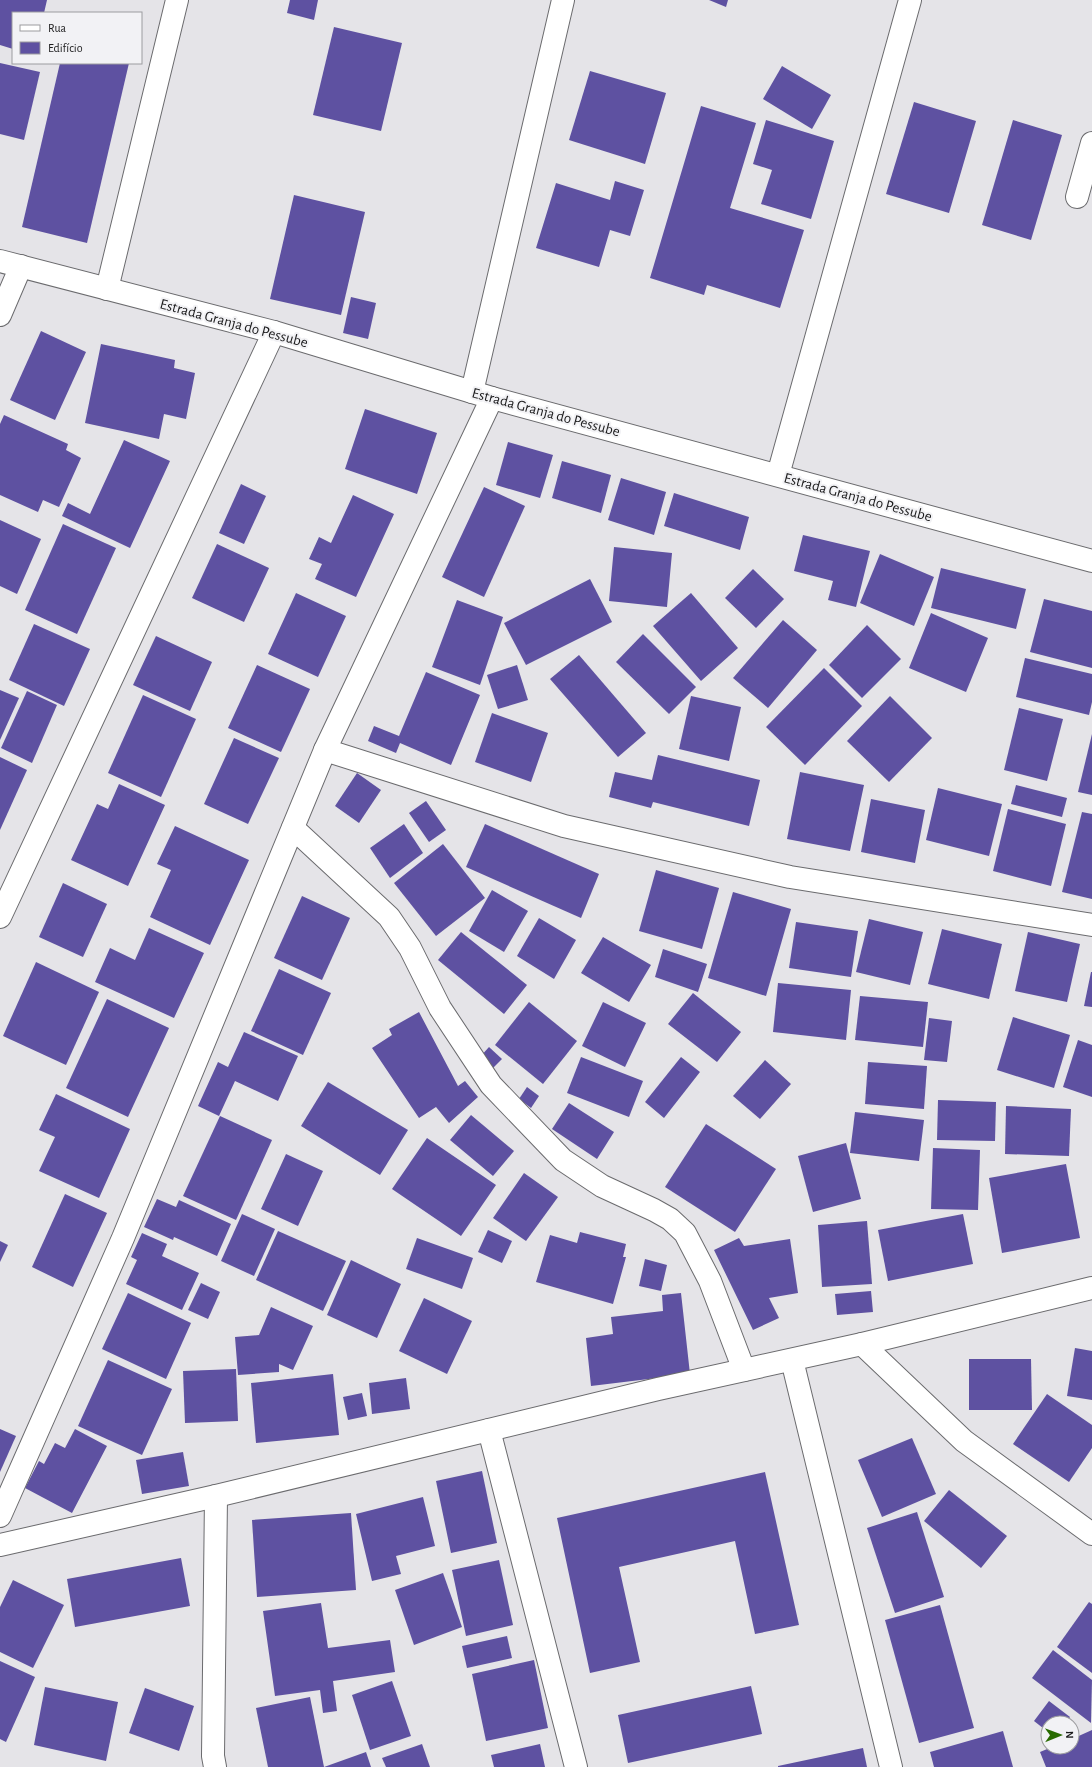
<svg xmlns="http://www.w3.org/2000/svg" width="1092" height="1767" font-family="'Alegreya Sans',sans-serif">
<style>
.building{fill:#5e51a1}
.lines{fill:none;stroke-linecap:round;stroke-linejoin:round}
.street-casing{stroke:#6b6b6e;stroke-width:24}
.secondary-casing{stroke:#6b6b6e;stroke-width:24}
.street{stroke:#fff;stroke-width:22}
.secondary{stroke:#fff;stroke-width:22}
.labels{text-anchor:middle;stroke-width:4;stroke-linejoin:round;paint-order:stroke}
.street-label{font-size:15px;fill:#1c1c1d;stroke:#f2f2f5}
</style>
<rect width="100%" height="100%" fill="#e5e4e8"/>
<g class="building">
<polygon points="0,0 47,0 44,13 13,13 13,49 0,45"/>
<polygon points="290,0 318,0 314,20 287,13"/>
<polygon points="709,0 728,0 726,7"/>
<polygon points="334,27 402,43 381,131 313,115"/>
<polygon points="0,63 40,72 24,140 0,134"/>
<polygon points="60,63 129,63 87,243 22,227"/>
<polygon points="782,66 831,95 812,129 763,99"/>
<polygon points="590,71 666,93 645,164 569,140"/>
<polygon points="914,102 976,121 949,213 886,194"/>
<polygon points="701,106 756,123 730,208 804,230 780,308 707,285 704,295 650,278"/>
<polygon points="766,120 834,141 811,219 761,204 772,170 753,164"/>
<polygon points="1013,120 1062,135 1031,240 982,225"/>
<polygon points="615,181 644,190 630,236 610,230 599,267 536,248 556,183 610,200"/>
<polygon points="294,195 365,212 341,315 270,299"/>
<polygon points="351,297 376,303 368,339 343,333"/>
<polygon points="41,331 86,352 55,420 10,400"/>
<polygon points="101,344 175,360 174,368 195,373 186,419 164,414 159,439 85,423"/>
<polygon points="365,409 437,433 417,494 345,469"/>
<polygon points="4,415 68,444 66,450 81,458 59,507 43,500 38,512 0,495 0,424"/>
<polygon points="124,440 170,461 130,548 62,516 68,503 90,514"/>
<polygon points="508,442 553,455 540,498 496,485"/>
<polygon points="562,461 611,475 601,513 552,498"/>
<polygon points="621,478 666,492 654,535 608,520"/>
<polygon points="241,484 266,496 244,544 219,533"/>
<polygon points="484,487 525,506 484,597 442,577"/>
<polygon points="674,493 749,517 740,550 664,526"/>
<polygon points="353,495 394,514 356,597 315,579 322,564 309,559 319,537 331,543"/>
<polygon points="0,520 41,539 17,594 0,586"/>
<polygon points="63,524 116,548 77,634 25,610"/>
<polygon points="803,535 870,551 856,607 828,600 833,581 794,571"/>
<polygon points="217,544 269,568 244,622 192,598"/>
<polygon points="614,547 672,553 667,607 609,601"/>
<polygon points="880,554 934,577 914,626 860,603"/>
<polygon points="941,568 1026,589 1016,629 931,608"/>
<polygon points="753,569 784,599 756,628 725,598"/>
<polygon points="590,579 612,622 526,665 504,623"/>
<polygon points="296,593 346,616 318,677 268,654"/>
<polygon points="691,593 738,648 701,681 653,626"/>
<polygon points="1044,599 1092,611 1092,668 1030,652"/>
<polygon points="457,600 503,617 480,685 432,667"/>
<polygon points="931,613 988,638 966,692 909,668"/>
<polygon points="783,620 817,650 768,708 733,678"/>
<polygon points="34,624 90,649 64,706 9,680"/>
<polygon points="867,625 901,659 862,698 829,665"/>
<polygon points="643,634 696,687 669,714 616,662"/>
<polygon points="156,636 212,662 190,711 133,685"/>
<polygon points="579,655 646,733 618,757 550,679"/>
<polygon points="1025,658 1092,674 1092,702 1089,715 1016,697"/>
<polygon points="257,665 310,689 281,752 228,728"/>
<polygon points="517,665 528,700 498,709 487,675"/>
<polygon points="824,668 862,706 805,765 766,727"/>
<polygon points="426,672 480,695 451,765 400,743 396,753 368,741 374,726 399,736"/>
<polygon points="0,690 19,698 0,740"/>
<polygon points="27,691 57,705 32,763 1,748"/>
<polygon points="143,695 196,719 161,797 108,773"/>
<polygon points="691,696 741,707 729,761 679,749"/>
<polygon points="890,696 932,738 889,782 847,741"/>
<polygon points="1019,708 1063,719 1047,781 1004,770"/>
<polygon points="492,713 548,733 531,782 475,762"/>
<polygon points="1092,734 1092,795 1078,792"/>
<polygon points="234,738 279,758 248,824 204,804"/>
<polygon points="658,755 760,780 749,826 653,802 651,808 609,797 615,772 652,780"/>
<polygon points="0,757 27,770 0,830"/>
<polygon points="800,772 864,785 850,851 787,839"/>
<polygon points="357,773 381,790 359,823 335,806"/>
<polygon points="119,784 165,805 128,886 71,860 97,804 108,809"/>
<polygon points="1016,785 1067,798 1062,817 1011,804"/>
<polygon points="938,788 1002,804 989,856 926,840"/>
<polygon points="871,799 925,810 915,863 861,852"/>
<polygon points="426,801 446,830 429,842 409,813"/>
<polygon points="1008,809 1066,824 1051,886 993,871"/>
<polygon points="1082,812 1092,814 1092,899 1062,892"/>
<polygon points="404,824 423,853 390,878 370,848"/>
<polygon points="485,824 599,874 581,918 466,867"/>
<polygon points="175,826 249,860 210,945 150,917 171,870 157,864"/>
<polygon points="443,844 485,898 436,936 394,883"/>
<polygon points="656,870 719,888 702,949 639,931"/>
<polygon points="63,883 107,904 83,957 39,937"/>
<polygon points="492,890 528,911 504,952 469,931"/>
<polygon points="733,892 791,909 766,996 708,978"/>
<polygon points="302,896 350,918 322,980 274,958"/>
<polygon points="539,918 576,940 554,979 517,956"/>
<polygon points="869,919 923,932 910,985 856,972"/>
<polygon points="796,922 858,931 851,977 789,968"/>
<polygon points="149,928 204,953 174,1018 95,982 110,948 135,960"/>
<polygon points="942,929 1002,944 989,999 928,984"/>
<polygon points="461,932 527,985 504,1014 438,960"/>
<polygon points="1028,932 1080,944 1067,1002 1015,991"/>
<polygon points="603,937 651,965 629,1002 581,973"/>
<polygon points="663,949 707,964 698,992 655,977"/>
<polygon points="36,962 99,992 66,1065 3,1036"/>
<polygon points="279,969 331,993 303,1055 251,1031"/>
<polygon points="1091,972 1092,972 1092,1007 1084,1006"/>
<polygon points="778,983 851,990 846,1040 773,1032"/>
<polygon points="693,993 741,1032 717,1062 668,1024"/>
<polygon points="860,996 928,1002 923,1047 855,1040"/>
<polygon points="107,999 169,1028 128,1117 66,1088"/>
<polygon points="529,1002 577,1041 543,1084 495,1045"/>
<polygon points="603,1002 646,1023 625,1067 582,1046"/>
<polygon points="419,1012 458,1086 465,1081 478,1097 449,1123 436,1107 419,1118 372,1048 392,1035 389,1029"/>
<polygon points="1013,1017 1070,1035 1054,1088 997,1070"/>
<polygon points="929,1018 952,1021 947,1062 924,1060"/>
<polygon points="244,1032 298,1056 278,1101 235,1081 219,1116 198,1106 218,1062 228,1067"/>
<polygon points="1078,1040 1092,1045 1092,1097 1063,1087"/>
<polygon points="489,1047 502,1059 492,1069 480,1057"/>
<polygon points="581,1057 643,1081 629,1117 567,1093"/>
<polygon points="681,1057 700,1072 664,1118 645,1102"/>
<polygon points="765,1060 791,1084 760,1119 733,1096"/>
<polygon points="868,1062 927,1066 924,1109 865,1104"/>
<polygon points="328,1082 408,1130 380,1175 301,1126"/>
<polygon points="527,1087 539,1096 531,1108 519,1099"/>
<polygon points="56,1094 130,1129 99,1198 39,1171 55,1137 39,1130"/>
<polygon points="938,1100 996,1102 995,1141 937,1140"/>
<polygon points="569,1103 614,1132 597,1159 552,1129"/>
<polygon points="1006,1106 1071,1109 1069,1156 1005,1154"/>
<polygon points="855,1112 924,1120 919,1161 850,1153"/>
<polygon points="471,1115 514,1151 493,1176 450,1140"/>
<polygon points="220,1116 272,1140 236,1220 183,1196"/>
<polygon points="706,1124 776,1169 735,1232 665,1187"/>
<polygon points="427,1138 496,1185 461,1236 392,1189"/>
<polygon points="846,1143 861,1199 813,1212 798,1156"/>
<polygon points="933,1148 980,1150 978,1210 931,1209"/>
<polygon points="286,1154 323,1171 298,1226 261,1209"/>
<polygon points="1066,1164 1080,1238 1002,1253 989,1178"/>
<polygon points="524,1173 558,1197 526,1241 493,1218"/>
<polygon points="65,1194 107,1213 73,1287 32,1267"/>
<polygon points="157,1199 176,1207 179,1200 231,1224 217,1256 174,1237 173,1240 144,1227"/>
<polygon points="242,1214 275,1229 254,1276 221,1261"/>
<polygon points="963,1214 973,1264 888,1281 878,1230"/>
<polygon points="867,1221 872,1284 822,1287 818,1225"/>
<polygon points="488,1230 512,1241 502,1263 478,1252"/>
<polygon points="278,1231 346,1261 323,1311 256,1280"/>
<polygon points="580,1232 626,1244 623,1257 626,1257 613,1304 536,1282 550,1235 577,1243"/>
<polygon points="142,1233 167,1244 162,1256 199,1273 182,1310 126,1284 137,1260 131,1257"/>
<polygon points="417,1238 473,1258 462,1289 406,1269"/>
<polygon points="739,1238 744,1246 790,1239 798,1293 769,1298 779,1318 753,1330 714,1250"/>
<polygon points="0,1241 8,1245 0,1262"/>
<polygon points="645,1259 667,1265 661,1291 639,1286"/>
<polygon points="351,1260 401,1284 377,1338 327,1315"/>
<polygon points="201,1283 220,1292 208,1319 188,1310"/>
<polygon points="871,1291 873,1312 837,1315 835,1294"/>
<polygon points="128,1293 191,1323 166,1379 102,1349"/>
<polygon points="681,1293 690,1374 591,1386 586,1338 613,1334 611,1317 663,1311 662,1295"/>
<polygon points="424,1298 472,1321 447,1374 399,1351"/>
<polygon points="271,1307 313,1326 293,1370 279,1364 279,1372 238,1375 235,1337 259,1335"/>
<polygon points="1075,1348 1092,1351 1092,1400 1067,1396"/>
<polygon points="969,1359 1031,1359 1032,1410 969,1410"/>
<polygon points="108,1360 172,1389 142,1455 78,1426"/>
<polygon points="236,1369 238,1421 185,1423 183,1371"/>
<polygon points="333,1374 339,1435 256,1443 251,1383"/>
<polygon points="406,1378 410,1409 372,1414 369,1383"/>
<polygon points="362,1393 367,1416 348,1420 343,1397"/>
<polygon points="1047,1394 1092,1425 1092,1448 1069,1482 1013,1444"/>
<polygon points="0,1429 16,1436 0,1472"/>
<polygon points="75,1429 107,1446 72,1513 25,1488 39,1461 44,1464 55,1443 65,1448"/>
<polygon points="912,1438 936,1494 882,1517 858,1460"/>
<polygon points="183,1452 189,1486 142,1494 136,1460"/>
<polygon points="482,1471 497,1543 451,1553 436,1481"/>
<polygon points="765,1472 799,1625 755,1634 735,1541 619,1567 640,1662 590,1673 557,1518"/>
<polygon points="949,1490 1007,1536 981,1568 924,1521"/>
<polygon points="423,1497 435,1546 396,1556 401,1574 372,1581 356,1514"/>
<polygon points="917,1512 944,1597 895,1613 867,1528"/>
<polygon points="351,1513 356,1590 257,1597 252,1520"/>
<polygon points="181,1558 190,1606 75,1627 67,1579"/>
<polygon points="499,1560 513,1625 466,1636 452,1570"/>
<polygon points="443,1573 462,1627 414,1645 395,1590"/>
<polygon points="13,1580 64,1605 33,1668 0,1652 0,1607"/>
<polygon points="1089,1602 1092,1604 1092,1673 1057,1647"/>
<polygon points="321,1603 328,1648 390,1640 395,1672 333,1681 337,1711 323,1713 320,1690 275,1696 263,1611"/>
<polygon points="940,1605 974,1728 919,1743 885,1620"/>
<polygon points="507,1636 512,1658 467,1668 462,1646"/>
<polygon points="1053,1650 1092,1680 1091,1723 1032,1678"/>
<polygon points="534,1660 548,1728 486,1741 472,1674"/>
<polygon points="0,1661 35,1677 6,1742 0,1739"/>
<polygon points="392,1681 411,1736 370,1750 352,1695"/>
<polygon points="751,1686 762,1734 628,1763 618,1715"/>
<polygon points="45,1687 118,1702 106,1761 34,1745"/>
<polygon points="145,1688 194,1706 179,1751 129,1733"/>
<polygon points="310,1697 324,1767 268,1767 256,1708"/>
<polygon points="1049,1701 1070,1717 1066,1723 1048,1723 1048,1732 1034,1721"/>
<polygon points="1092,1730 1092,1767 1046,1767 1040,1752 1052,1747 1072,1747 1072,1739"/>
<polygon points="1003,1731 1013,1767 934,1767 930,1752"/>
<polygon points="422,1744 430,1767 386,1767 382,1758"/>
<polygon points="540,1744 545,1767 494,1767 491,1755"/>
<polygon points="863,1748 867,1767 778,1767 778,1766"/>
<polygon points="366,1752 371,1767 324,1767"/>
</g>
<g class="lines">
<defs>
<g id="street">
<polyline points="1077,197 1092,143"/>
<polyline points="107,289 177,0"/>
<polyline points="0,315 21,266"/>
<polyline points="472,392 563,0"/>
<polyline points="778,475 910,0"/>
<polyline points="325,750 564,826 790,877 1092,925"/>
<polyline points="293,828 389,917 410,948 440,1008 491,1085 563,1160 602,1186 654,1210 670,1219 685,1233 710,1281 744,1370"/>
<polyline points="0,917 274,332"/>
<polyline points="862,1344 964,1441 1092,1534"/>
<polyline points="792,1360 891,1767"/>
<polyline points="489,1430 576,1767"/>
<polyline points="0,1516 123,1238 325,750 492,398"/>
<polyline points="215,1767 213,1756 216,1496"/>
</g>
<g id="secondary">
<polyline points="0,261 274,332 492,398 1092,561"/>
<polyline points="0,1545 216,1496 658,1389 862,1344 1092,1288"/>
</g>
</defs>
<use href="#street" class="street-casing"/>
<use href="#secondary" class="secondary-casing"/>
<use href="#street" class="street"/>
<use href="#secondary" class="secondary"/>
</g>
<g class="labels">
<g class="street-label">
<text transform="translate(234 323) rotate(15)" y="5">Estrada Granja do Pessube</text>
<text transform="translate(546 412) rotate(15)" y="5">Estrada Granja do Pessube</text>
<text transform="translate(858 497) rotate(15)" y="5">Estrada Granja do Pessube</text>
</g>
</g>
<rect x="12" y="12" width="130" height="52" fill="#f2f2f5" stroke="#9c9c9f"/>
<rect x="20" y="25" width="20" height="6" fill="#ffffff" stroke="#9c9c9f"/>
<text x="48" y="32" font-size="12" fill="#1c1c1d">Rua</text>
<rect x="20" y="42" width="20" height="12" fill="#5e51a1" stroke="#9c9c9f"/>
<text x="48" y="52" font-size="12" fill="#1c1c1d">Edifício</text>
<g transform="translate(1060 1735) rotate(89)"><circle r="19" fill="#f2f2f5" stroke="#9c9c9f"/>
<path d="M0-3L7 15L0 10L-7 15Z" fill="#286b00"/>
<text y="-6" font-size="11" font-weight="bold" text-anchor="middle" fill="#1c1c1d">N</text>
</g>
</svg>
